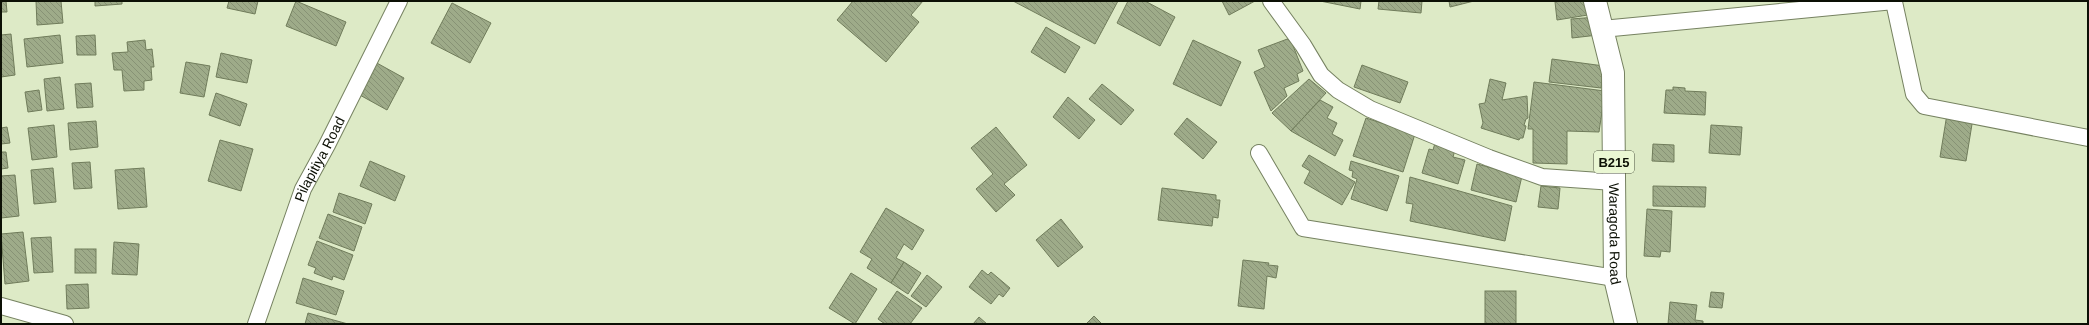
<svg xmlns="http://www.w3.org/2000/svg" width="2089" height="325" font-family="Helvetica,sans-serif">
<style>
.building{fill:url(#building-back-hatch);stroke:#707c5b}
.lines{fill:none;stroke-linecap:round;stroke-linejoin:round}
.minor-casing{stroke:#768261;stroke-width:18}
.primary-casing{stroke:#768261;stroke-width:24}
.minor{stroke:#fff;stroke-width:16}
.primary{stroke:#fff;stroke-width:22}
.labels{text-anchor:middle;stroke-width:3.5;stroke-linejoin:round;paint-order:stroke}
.shield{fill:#eaf7d3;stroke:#4f5543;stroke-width:1}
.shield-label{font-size:13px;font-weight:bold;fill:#0c1005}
.street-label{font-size:14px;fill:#0c1005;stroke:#eaf7d3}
</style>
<defs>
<pattern id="building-back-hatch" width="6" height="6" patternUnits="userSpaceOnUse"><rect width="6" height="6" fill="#9eab89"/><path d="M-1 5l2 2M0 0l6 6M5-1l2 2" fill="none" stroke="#879275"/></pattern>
</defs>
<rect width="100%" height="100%" fill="#ddeac6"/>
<g class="building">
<polygon points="1,1 6,1 7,12 1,12"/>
<polygon points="36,1 61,1 63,23 37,25"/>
<polygon points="95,1 122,1 122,4 95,6"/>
<polygon points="229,1 258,1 255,14 227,8"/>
<polygon points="296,1 346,22 336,46 286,26"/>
<polygon points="853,1 923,1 911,15 919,22 886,62 837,20"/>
<polygon points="1013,1 1118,1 1095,44"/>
<polygon points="1128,1 1145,1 1175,17 1160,46 1117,23"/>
<polygon points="1222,1 1255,1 1229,15"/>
<polygon points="1320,1 1361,1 1360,9"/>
<polygon points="1379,1 1422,1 1421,13 1378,9"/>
<polygon points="1449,1 1474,1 1450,7"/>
<polygon points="1563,1 1592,1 1594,14 1557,20 1555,2"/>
<polygon points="452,3 491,23 470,63 431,43"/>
<polygon points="1597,17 1598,35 1572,38 1571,19"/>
<polygon points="1046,27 1080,47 1065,73 1031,52"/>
<polygon points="11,34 15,75 1,77 1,35"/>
<polygon points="60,35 63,63 27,67 24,39"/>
<polygon points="95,35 96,55 77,55 76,36"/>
<polygon points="1290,38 1303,71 1297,74 1299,81 1284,88 1287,96 1271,111 1254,72 1265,67 1258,50"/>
<polygon points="145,40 146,50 152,49 154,67 151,67 152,80 144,81 144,90 124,91 122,70 114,70 112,53 128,52 127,42"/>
<polygon points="1193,40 1241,62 1221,106 1173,84"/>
<polygon points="221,53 252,60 247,83 216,77"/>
<polygon points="1552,59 1604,66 1601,88 1549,82"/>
<polygon points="186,62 210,66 204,97 180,93"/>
<polygon points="375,62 404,78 387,110 358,94"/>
<polygon points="1362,65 1408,82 1400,103 1354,87"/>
<polygon points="60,77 64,109 47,111 44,79"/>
<polygon points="1309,79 1326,93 1291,131 1272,113"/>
<polygon points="1490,79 1506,83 1502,100 1527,96 1528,118 1526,119 1524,125 1526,126 1523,138 1520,138 1519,140 1481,128 1483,123 1479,104 1485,103"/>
<polygon points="1534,82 1605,91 1599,132 1567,131 1567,164 1533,163 1533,129 1528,129"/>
<polygon points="91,83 93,107 77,108 75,84"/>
<polygon points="1102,84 1134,110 1121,125 1089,99"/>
<polygon points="1673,87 1685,88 1685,91 1706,92 1705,115 1664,113 1666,90 1673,90"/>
<polygon points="39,90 42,110 28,112 25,92"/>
<polygon points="216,93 247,104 240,126 209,115"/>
<polygon points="1068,97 1095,120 1079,139 1053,117"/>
<polygon points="1320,100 1333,107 1327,118 1337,123 1332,134 1343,140 1335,156 1291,131"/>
<polygon points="1947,114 1973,118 1966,161 1940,157"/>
<polygon points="1187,118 1217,142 1203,159 1174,134"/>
<polygon points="1366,118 1415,134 1403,172 1353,156"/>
<polygon points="96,121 98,147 70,150 68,123"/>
<polygon points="54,125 57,157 32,160 28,128"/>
<polygon points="1711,125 1742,127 1740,155 1709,153"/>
<polygon points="7,127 10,143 1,144 1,128"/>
<polygon points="996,127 1027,165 1004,184 1015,195 996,212 976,189 993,174 971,148"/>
<polygon points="220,140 253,149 241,191 208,181"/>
<polygon points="1435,143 1455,150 1453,157 1465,160 1458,184 1422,173 1429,149 1433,150"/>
<polygon points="1653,144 1674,145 1674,162 1652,161"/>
<polygon points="1,152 6,152 8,168 1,169"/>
<polygon points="1309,155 1355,182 1342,205 1304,183 1310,171 1302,166"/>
<polygon points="370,161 405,176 395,201 360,186"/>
<polygon points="1351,161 1399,176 1387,211 1351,199 1357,179 1352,177 1353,171 1349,170"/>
<polygon points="90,162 92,188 74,189 72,163"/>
<polygon points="1477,164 1522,176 1516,202 1471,190"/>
<polygon points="53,168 56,202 34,204 31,170"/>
<polygon points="144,168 147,207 118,209 115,170"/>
<polygon points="15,175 19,216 1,218 1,176"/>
<polygon points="1410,177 1512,206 1505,241 1410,221 1413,204 1406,203"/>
<polygon points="1541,186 1560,188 1558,209 1538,207"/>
<polygon points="1653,186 1706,187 1705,207 1653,206"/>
<polygon points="1162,188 1216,195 1216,200 1220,200 1218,218 1213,217 1212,226 1158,220"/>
<polygon points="339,193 372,204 365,224 333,212"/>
<polygon points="886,208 924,230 912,250 904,244 896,258 904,262 891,283 867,268 872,259 860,252"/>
<polygon points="1647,209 1672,211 1670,252 1661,251 1660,257 1644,256"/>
<polygon points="328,214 362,227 354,251 319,238"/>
<polygon points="1061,219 1083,247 1058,267 1036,240"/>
<polygon points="23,232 29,281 5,284 1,234"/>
<polygon points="51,237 53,272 34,273 31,238"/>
<polygon points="317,241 353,255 344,280 333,276 332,280 314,273 316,268 308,265"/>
<polygon points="114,242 139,244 137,275 112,274"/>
<rect x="75" y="249" width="21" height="24"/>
<polygon points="1243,260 1269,263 1268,265 1278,266 1276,278 1267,276 1264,309 1238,306"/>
<polygon points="904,262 921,273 908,294 891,283"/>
<polygon points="982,270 988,275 991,272 1010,288 1003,297 999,294 991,304 969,287"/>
<polygon points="851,273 877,289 855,324 829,308"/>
<polygon points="927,275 942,287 926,307 911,296"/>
<polygon points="303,278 344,291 336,315 296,303"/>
<polygon points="88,284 89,308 67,309 66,285"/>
<polygon points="897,291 922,308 910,324 885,324 878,319"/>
<rect x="1485" y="291" width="31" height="33"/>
<polygon points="1711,292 1724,293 1722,308 1709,307"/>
<polygon points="1670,302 1697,305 1695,320 1703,321 1703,324 1668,324"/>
<polygon points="308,313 348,324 305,324"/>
<polygon points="1094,316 1102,324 1086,324"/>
<polygon points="979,317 987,324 973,324"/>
</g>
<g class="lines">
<defs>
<g id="minor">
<polyline points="1271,1 1303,45 1321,75 1338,90 1370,109 1489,158 1542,177 1614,182"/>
<polyline points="1894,2 1914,94 1924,106 2088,138"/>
<polyline points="1602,29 1894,1"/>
<polyline points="1259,153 1303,228 1615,278"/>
<polyline points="1,306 65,324"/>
<path id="s1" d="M256,324L303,189L327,145L399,1"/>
</g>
<g id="primary">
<path id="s2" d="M1595,1L1613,73L1615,278L1626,324"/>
</g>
</defs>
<use href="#minor" class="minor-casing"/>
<use href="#primary" class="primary-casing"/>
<use href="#minor" class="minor"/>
<use href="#primary" class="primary"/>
</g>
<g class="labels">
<rect class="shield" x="1594" y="151" width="40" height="22" rx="3"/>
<g class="shield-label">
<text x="1614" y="167">B215</text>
</g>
<g class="street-label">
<text dy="5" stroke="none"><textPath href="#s1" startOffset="177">Pilapitiya Road</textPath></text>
<text dy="5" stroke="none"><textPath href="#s2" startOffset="235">Waragoda Road</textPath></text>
</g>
</g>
<rect width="2089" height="325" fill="none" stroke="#0c1005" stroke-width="4"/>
</svg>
